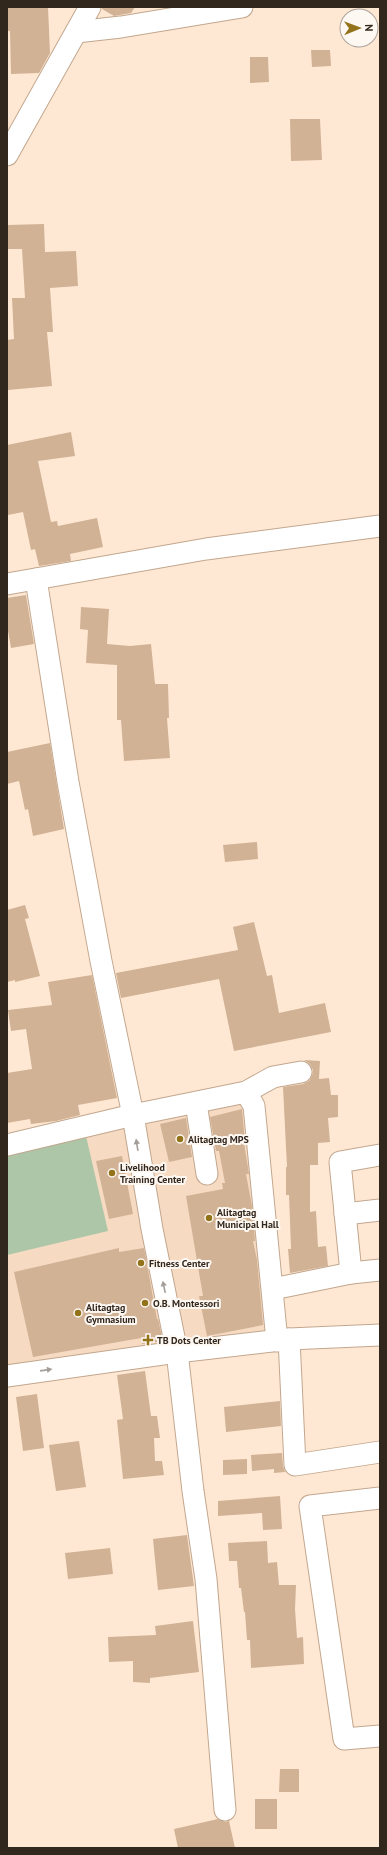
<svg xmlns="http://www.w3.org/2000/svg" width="387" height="1855" font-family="'PT Sans',sans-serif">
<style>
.built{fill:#f6dac2}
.green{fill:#adc6a8}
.building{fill:#d1b295}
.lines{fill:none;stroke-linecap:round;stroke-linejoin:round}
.minor-casing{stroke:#c2a78e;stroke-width:23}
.minor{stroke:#fff;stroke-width:21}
.oneway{fill:#a39e99}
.poi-dot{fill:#927319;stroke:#fef8f3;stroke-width:1.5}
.labels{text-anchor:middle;stroke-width:4;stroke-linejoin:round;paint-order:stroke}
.poi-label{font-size:10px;font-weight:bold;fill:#32271d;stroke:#fef8f3;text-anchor:start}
</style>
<rect width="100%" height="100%" fill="#ffe8d3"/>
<polygon class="built" points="234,1100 246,1106 273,1331 7,1367 7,1155"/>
<polygon class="green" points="86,1136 108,1231 7,1255 7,1155"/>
<g class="building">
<polygon points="7,7 48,7 50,53 39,73 11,74 10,31 7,31"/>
<polygon points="102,7 135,7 131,13 114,16 102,9"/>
<polygon points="311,50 330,50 331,66 312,67"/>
<polygon points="250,57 268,57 269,82 250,83"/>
<polygon points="290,119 320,119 322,160 291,161"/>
<polygon points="44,224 45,252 76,251 78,286 50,288 53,332 47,332 52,386 8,390 7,340 14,339 12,298 25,298 22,249 8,249 7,225"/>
<polygon points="71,432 75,456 38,461 51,522 57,521 58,526 97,518 103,547 70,554 71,561 39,566 35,549 31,550 23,512 8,515 7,445"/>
<polygon points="26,595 34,644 11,648 7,625 7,598"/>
<polygon points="81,607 109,609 107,644 130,646 151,644 155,684 168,684 169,718 167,718 170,758 124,761 121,720 117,720 117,665 86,663 88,630 80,629"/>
<polygon points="50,743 64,829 33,836 28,809 25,810 19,781 7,784 7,752"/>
<polygon points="257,842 258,859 225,862 223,845"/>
<polygon points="25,905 29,918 25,919 40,976 15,982 15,980 7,982 7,910"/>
<polygon points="254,922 267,976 272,975 279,1013 325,1003 331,1032 234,1051 219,979 121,998 116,973 238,950 233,927"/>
<polygon points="92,975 117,1098 78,1105 80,1115 56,1121 31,1124 30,1119 7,1123 7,1073 32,1069 26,1029 11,1031 8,1010 52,1005 48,982"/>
<polygon points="304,1060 320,1061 319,1079 329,1078 331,1095 338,1095 338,1117 328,1118 330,1142 318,1143 318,1165 310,1165 310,1212 316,1211 318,1247 326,1246 328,1266 290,1273 288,1249 291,1249 289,1195 286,1195 286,1167 287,1167 283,1087 303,1084 309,1081 312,1076 313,1070 310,1064"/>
<polygon points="242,1109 245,1142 244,1143 249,1174 246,1174 252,1206 255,1241 253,1241 257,1260 263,1325 207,1336 199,1296 203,1296 186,1196 223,1189 222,1183 225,1183 219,1151 216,1151 210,1117"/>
<polygon points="186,1118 192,1157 169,1162 160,1124"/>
<polygon points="122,1156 133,1214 109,1219 96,1161"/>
<polygon points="119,1248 119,1252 144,1248 157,1319 158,1319 163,1341 142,1344 141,1338 33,1357 14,1272"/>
<polygon points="145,1371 151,1416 157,1416 160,1438 154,1438 155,1461 162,1461 164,1475 123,1479 117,1420 123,1419 117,1375"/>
<polygon points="37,1394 44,1448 23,1451 16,1397"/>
<polygon points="280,1401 281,1426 226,1432 224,1407"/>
<polygon points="79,1441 86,1487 56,1491 49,1445"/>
<polygon points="282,1453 283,1466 285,1472 274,1473 274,1469 252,1471 251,1455"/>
<polygon points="247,1459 247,1474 223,1475 223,1460"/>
<polygon points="280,1496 282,1529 263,1530 262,1513 218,1516 218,1501"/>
<polygon points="187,1535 194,1586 158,1590 153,1539"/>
<polygon points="267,1541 268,1563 277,1562 279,1585 296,1585 295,1609 297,1638 303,1637 304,1664 251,1668 250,1640 247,1640 245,1612 244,1612 241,1588 239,1588 237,1561 229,1561 228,1543"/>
<polygon points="110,1548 113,1574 68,1579 65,1553"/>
<polygon points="193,1621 199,1672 150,1678 150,1683 133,1682 133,1661 109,1662 108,1637 156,1635 155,1626"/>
<polygon points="280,1769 299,1769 299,1792 279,1792"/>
<rect x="255" y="1799" width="22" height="30"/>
<polygon points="218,1819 226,1822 229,1821 235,1848 178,1848 174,1829"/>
</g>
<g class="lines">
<defs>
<g id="minor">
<polyline points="76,32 121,27 242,7"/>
<polyline points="7,155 90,7"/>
<polyline points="36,579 68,782 101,961 133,1115 152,1229 177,1352 193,1491 206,1579 225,1810"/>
<polyline points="7,584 206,549 380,526"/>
<polyline points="246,1092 254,1106 277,1341"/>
<polyline points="196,1103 207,1174"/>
<polyline points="7,1145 133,1115 246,1092 273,1077 301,1072"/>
<polyline points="345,1214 380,1210"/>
<polyline points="351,1273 340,1162 380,1155"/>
<polyline points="273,1289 351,1273 380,1270"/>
<polyline points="289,1339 295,1465 380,1452"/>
<polyline points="7,1376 177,1352 289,1339 380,1335"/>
<polyline points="380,1498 310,1506 344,1739 380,1736"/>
</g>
</defs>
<use href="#minor" class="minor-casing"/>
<use href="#minor" class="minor"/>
</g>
<defs><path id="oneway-solid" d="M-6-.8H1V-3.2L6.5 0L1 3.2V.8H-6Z"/></defs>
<g class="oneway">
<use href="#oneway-solid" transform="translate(137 1145) rotate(-99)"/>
<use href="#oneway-solid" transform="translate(164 1287) rotate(-102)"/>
<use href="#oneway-solid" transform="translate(46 1370) rotate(-8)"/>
</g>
<g class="poi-dot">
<circle cx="180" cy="1139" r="4"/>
<circle cx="112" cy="1173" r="4"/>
<circle cx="209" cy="1218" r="4"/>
<circle cx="141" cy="1263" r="4"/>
<circle cx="145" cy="1303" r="4"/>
<circle cx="78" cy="1313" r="4"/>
<path d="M146 1334h4v4h4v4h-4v4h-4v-4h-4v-4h4z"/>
</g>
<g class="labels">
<g class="poi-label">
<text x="188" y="1143">Alitagtag MPS</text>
<text x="120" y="1171">Livelihood<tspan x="120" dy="12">Training Center</tspan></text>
<text x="217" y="1216">Alitagtag<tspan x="217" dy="12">Municipal Hall</tspan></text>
<text x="149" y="1267">Fitness Center</text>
<text x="153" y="1307">O.B. Montessori</text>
<text x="86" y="1311">Alitagtag<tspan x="86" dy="12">Gymnasium</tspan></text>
<text x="157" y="1344">TB Dots Center</text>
</g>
</g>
<rect width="387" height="1855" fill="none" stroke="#32271d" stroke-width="16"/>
<g transform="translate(359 28) rotate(89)"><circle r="19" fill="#fef8f3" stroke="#aca49d"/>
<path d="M0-3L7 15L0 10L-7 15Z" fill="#927319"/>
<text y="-6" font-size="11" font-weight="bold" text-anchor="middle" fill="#32271d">N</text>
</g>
</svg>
